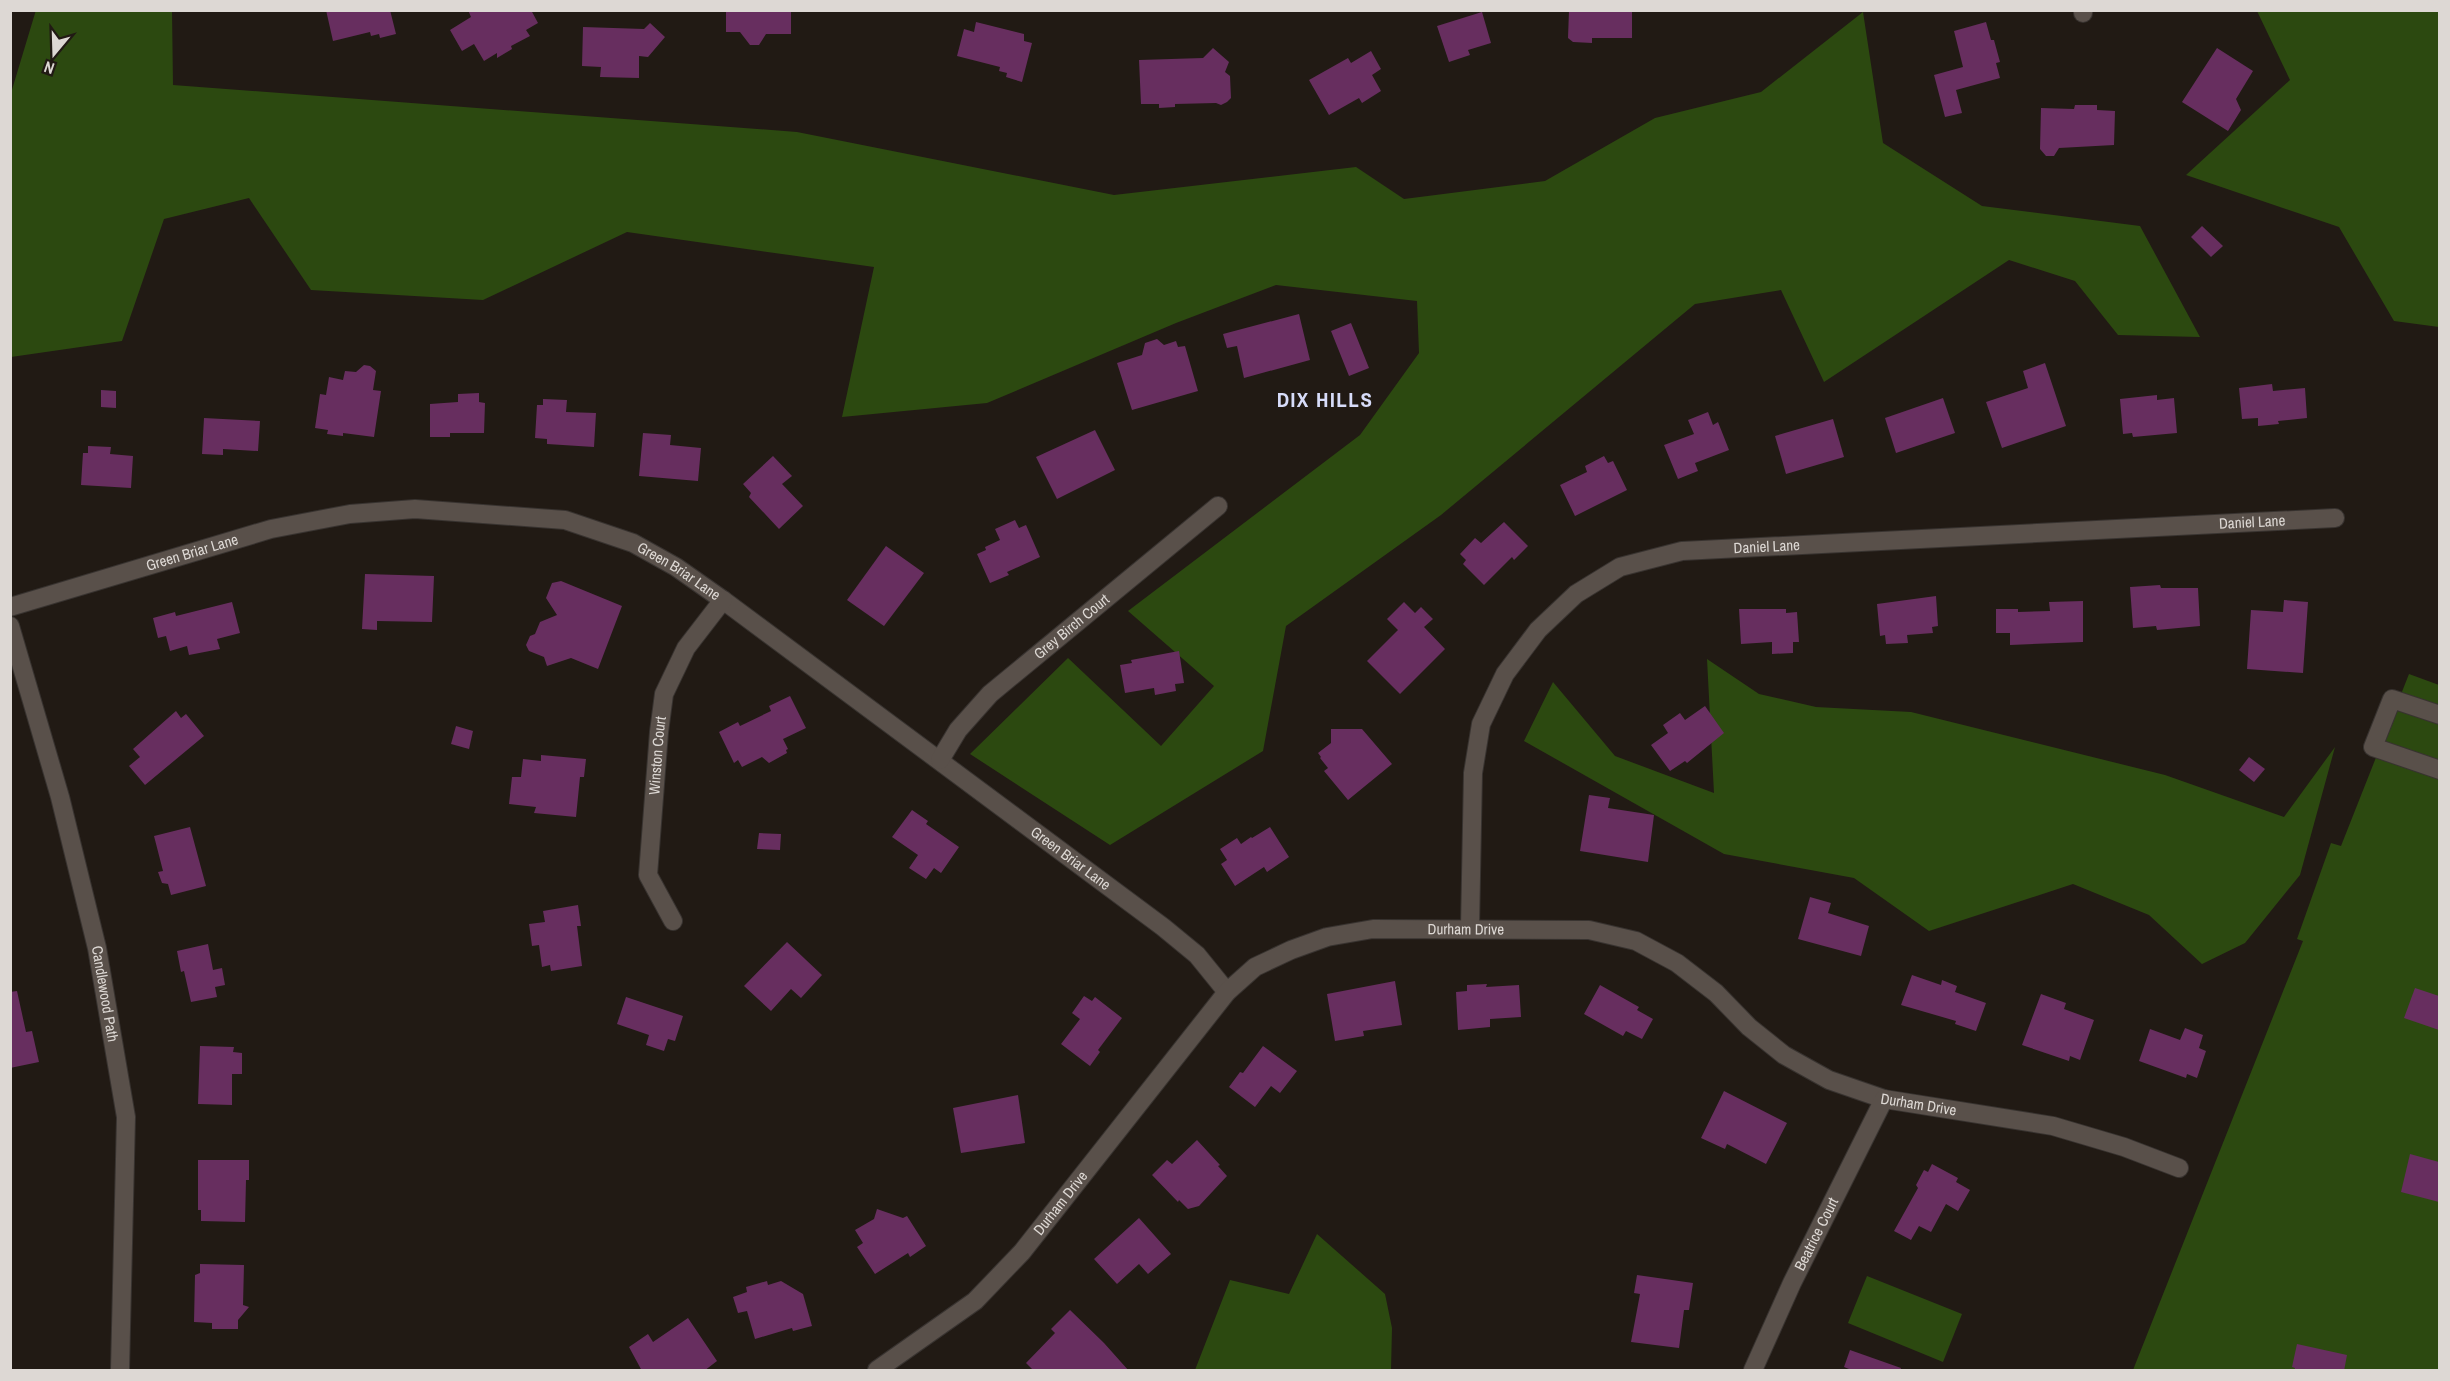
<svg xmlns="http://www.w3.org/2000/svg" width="2450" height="1381" font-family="'Archivo Narrow',sans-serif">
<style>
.green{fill:#2c4910}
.building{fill:#672e5f}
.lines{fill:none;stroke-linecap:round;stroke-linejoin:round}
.minor-casing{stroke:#383330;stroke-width:20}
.minor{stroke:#59504a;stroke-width:18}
.labels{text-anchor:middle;stroke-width:6;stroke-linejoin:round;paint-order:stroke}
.street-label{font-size:15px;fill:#ddd8d4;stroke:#211a14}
.district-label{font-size:21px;font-weight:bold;letter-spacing:1.5px;fill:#d7dcf9;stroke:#211a14}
</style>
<rect width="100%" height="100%" fill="#211a14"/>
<g class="green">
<polygon points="36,10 172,11 173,85 797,132 1114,195 1356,167 1404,199 1545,181 1655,118 1761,92 1863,12 1883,143 1982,206 2140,226 2200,337 2118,335 2075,281 2009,260 1824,382 1781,290 1695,304 1441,515 1286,626 1263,751 1110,845 970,754 1068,658 1161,746 1214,686 1128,611 1360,435 1419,353 1417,301 1276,285 1176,323 987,403 842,417 874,267 627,232 483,300 311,290 249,198 164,219 122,341 11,357 11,93"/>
<polygon points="2257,11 2439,11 2439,327 2394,321 2339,227 2186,175 2290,80"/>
<polygon points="1707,659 1759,694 1816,707 1911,712 2165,775 2284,817 2335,747 2300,875 2245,943 2202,964 2149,915 2073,884 1929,931 1854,878 1724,854 1524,741 1553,682 1615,756 1714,793"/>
<polygon points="2409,674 2439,685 2439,1370 2133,1370 2303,941 2297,939 2331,843 2341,846"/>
<polygon points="1317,1234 1385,1294 1392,1328 1391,1370 1195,1370 1230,1280 1289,1294"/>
<polygon points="1867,1276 1962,1314 1943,1362 1848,1323"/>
</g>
<g class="building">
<polygon points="326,10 390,10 396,34 380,38 379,34 371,36 370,32 333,41"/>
<polygon points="468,10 531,10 538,23 526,30 530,36 511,46 512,49 497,58 497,53 484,61 474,44 462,51 450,30 471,17"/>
<polygon points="726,10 791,10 791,34 766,34 759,45 750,45 740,32 726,32"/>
<polygon points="1569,10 1632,10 1632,38 1592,38 1592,43 1573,42 1568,38"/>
<polygon points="1482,12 1491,43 1468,50 1470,55 1449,62 1437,26"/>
<polygon points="976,22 1024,34 1024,41 1032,43 1022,82 1006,77 1007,73 999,71 1000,67 957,56 964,29 974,32"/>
<polygon points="1986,22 1991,40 1994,40 2000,62 1996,63 2000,78 1956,90 1962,113 1945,117 1934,75 1963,67 1954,31"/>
<polygon points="650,23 665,37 648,57 639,56 639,78 600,77 601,67 582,66 583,27 644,29"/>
<polygon points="1213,48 1229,62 1225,72 1230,76 1231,98 1227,102 1221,105 1216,103 1175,104 1175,107 1159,108 1159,104 1141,104 1139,60 1203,58"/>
<polygon points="2217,48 2253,71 2236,99 2241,110 2228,131 2182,102"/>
<polygon points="1371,51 1381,69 1372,75 1381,91 1362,103 1359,98 1329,115 1309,80 1348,58 1351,63"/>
<polygon points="2075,105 2097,105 2097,110 2115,111 2114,145 2059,148 2054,156 2046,156 2040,149 2041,108 2074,109"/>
<polygon points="2202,226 2223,246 2211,257 2191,237"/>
<polygon points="1299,314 1310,360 1244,378 1237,346 1227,348 1223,334"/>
<polygon points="1351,323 1369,368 1349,376 1331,331"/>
<polygon points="1157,339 1164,345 1176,341 1178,347 1185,346 1198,391 1132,410 1117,363 1142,355 1145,343"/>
<polygon points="2045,363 2066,426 2002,448 1986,402 2028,388 2023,371"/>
<polygon points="364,365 370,366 376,371 373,390 381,391 374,437 343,433 343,436 327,434 328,430 315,428 320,394 326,395 329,377 343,380 345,371 356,372"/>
<polygon points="2272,384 2273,391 2305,388 2307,418 2278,421 2279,424 2258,426 2258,418 2242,419 2239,388"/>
<polygon points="101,390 116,391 116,408 101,407"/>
<polygon points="479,393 479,402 485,403 484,433 450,433 450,437 430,437 430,404 458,402 458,394"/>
<polygon points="2157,395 2157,400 2174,398 2177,433 2133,437 2132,433 2123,434 2120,399"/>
<polygon points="1943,398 1955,433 1896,453 1885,418"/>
<polygon points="543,399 567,400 566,412 596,413 594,447 547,444 547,439 535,438 537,405 543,405"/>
<polygon points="1708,412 1713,425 1718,422 1729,450 1695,463 1698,471 1678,479 1664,445 1694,434 1688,420"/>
<polygon points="204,418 260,421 258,451 223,449 223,455 202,454"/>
<polygon points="1833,419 1844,457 1786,474 1775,436"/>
<polygon points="1095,430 1115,470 1057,499 1036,457"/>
<polygon points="643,433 671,435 670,445 701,448 698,481 639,476"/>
<polygon points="88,446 111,447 110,454 133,456 131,488 81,485 83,453 88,453"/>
<polygon points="773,456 792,476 782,484 803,506 779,529 749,497 751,493 743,484"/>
<polygon points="1604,456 1608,463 1613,461 1627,490 1575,516 1560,485 1587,472 1585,466"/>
<polygon points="1015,520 1019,528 1026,525 1040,557 1007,572 1009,575 990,583 977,554 986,550 985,547 1000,540 995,529"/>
<polygon points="1504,522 1528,546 1514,560 1512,557 1484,585 1463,564 1466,560 1460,554 1475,538 1481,543"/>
<polygon points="886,546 924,573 884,626 847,600"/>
<polygon points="365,574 434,576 432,622 377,621 377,630 362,629"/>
<polygon points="561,581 622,606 598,669 571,658 547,666 544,657 529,651 526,645 530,636 535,634 540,622 557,615 546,598 552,583"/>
<polygon points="2160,585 2161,588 2198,588 2200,626 2157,630 2156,626 2133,628 2130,587"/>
<polygon points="1936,596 1938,626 1932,627 1933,633 1907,635 1908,643 1886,644 1885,635 1880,636 1877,604"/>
<polygon points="2284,600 2308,602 2303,673 2247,669 2251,610 2283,612"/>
<polygon points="2083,601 2083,642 2010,645 2010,633 1996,633 1996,609 2018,609 2018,612 2050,611 2049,602"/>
<polygon points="232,602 240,633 217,639 220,649 189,655 187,646 170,651 166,636 158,638 153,618 175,612 176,616"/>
<polygon points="1404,602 1415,613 1421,607 1433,619 1424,627 1445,649 1400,694 1367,661 1398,630 1387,619"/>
<polygon points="1739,609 1786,609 1786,613 1797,612 1799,642 1793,642 1793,653 1772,654 1772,642 1741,644"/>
<polygon points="1179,651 1184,683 1175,684 1176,691 1155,695 1154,688 1125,693 1120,665 1132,663 1131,660"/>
<polygon points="790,696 806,728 783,739 788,749 786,750 787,753 769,763 762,757 742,767 738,760 734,763 719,732 738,722 740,726 771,711 769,706"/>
<polygon points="1705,706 1724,733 1687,763 1685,761 1670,771 1651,745 1668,733 1663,725 1680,713 1685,720"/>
<polygon points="176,711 181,718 186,714 204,736 145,785 129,766 140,757 133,749"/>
<polygon points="456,726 473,731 469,749 451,744"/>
<polygon points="1331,729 1362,729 1392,764 1348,800 1324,771 1328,768 1320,758 1321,757 1318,753 1331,743"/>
<polygon points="541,755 586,759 584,777 580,777 576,817 534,813 536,807 509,804 512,777 521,777 523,759 541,761"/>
<polygon points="2249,757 2265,769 2254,782 2239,770"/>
<polygon points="1589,795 1610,798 1608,808 1654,815 1648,862 1580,851"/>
<polygon points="912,810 928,821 926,824 959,847 941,873 934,868 926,879 909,868 918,855 892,837"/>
<polygon points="190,827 206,886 171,895 168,884 162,883 158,872 163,871 154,836"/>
<polygon points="1270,827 1289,857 1267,872 1264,867 1235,886 1221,864 1227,860 1220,849 1237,838 1241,844 1251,837 1252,838"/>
<polygon points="759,833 781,834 780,850 757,849"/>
<polygon points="1810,897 1831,903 1828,913 1869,926 1861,956 1798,939"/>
<polygon points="578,905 581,926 577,926 582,966 551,971 550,965 542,967 539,945 532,946 529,924 545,922 543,911"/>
<polygon points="787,942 822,975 801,998 791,989 771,1011 744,986"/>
<polygon points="208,944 213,970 222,968 225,985 215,987 217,997 191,1002 184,971 181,972 177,951"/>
<polygon points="1912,975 1941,985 1942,980 1957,986 1955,992 1986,1003 1976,1031 1955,1024 1956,1021 1901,1005"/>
<polygon points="1395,981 1402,1025 1363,1031 1364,1036 1335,1041 1327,994"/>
<polygon points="1487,984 1486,987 1519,985 1521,1017 1490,1019 1490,1027 1458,1030 1456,992 1467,991 1467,985"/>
<polygon points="1600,985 1639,1007 1637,1010 1653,1019 1642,1039 1626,1031 1623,1036 1584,1014"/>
<polygon points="2415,988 2439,996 2439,1030 2404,1018"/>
<polygon points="17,991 26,1032 32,1031 39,1062 10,1068 10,992"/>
<polygon points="2041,994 2066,1003 2064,1009 2094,1020 2080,1060 2070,1056 2069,1061 2022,1045"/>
<polygon points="1084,996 1092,1001 1095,997 1122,1018 1098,1050 1100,1052 1090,1066 1061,1044 1080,1019 1072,1013"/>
<polygon points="626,997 683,1016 675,1041 668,1039 664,1051 646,1045 649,1035 617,1024"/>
<polygon points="2185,1028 2203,1035 2199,1048 2206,1051 2197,1078 2187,1074 2186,1078 2139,1061 2150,1029 2180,1040"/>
<polygon points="200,1046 234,1047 233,1052 242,1053 242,1074 232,1074 232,1105 198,1104"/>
<polygon points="1263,1046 1297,1071 1280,1093 1271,1086 1255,1107 1229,1087 1240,1072 1243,1073"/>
<polygon points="1724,1091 1787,1123 1766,1164 1727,1144 1725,1149 1701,1138"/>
<polygon points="1018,1095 1025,1143 961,1153 953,1108"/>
<polygon points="1197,1140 1220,1165 1218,1166 1227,1176 1199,1206 1188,1209 1179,1200 1178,1202 1152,1175 1167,1160 1172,1164"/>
<polygon points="2410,1154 2439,1162 2439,1202 2401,1192"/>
<polygon points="198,1160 249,1160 249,1180 246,1180 245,1222 201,1221 201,1210 198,1210"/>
<polygon points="1932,1164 1958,1178 1956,1182 1970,1190 1958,1211 1946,1204 1931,1232 1919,1226 1911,1240 1894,1231 1918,1188 1916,1185 1924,1170 1928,1172"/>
<polygon points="877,1209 903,1218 907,1216 926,1246 910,1257 908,1253 875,1274 857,1247 863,1243 855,1230 874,1219"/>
<polygon points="1139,1218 1171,1254 1148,1274 1139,1264 1117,1284 1094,1259"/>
<polygon points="200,1264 244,1265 243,1305 249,1307 238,1320 238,1329 212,1329 212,1323 194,1322 195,1275 200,1273"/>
<polygon points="1637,1275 1693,1283 1689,1310 1684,1310 1679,1348 1631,1342 1640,1294 1634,1293"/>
<polygon points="767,1281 768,1285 781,1281 803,1294 812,1326 793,1331 792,1328 755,1339 747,1311 738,1313 733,1297 747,1292 746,1287"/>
<polygon points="1070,1310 1104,1343 1129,1371 1034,1371 1026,1363 1055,1333 1051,1329"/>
<polygon points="688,1318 717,1361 704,1371 642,1371 629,1347 648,1334 653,1342"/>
<polygon points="2297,1344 2347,1355 2344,1371 2294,1371 2295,1368 2292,1367"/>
<polygon points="1850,1350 1901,1368 1900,1371 1854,1371 1844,1367"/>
</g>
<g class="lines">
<defs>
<g id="minor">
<polyline points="2083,13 2083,10"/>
<path id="s1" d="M10,607L271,529L350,514L415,509L565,520L633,543L676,567L723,600L1163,927L1197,955L1227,992"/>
<path id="s2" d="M10,626L60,797L97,948L126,1117L120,1370"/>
<polyline points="2440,715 2392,699 2373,747 2440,770"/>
<path id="s3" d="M940,760L958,730L990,694L1218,506"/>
<path id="s4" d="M673,921L648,875L659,732L664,694L686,648L723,600"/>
<path id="s5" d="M1470,928L1473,773L1481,724L1505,674L1538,630L1576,594L1620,567L1682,551L2335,518"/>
<path id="s6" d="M877,1370L975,1301L1022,1252L1227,992L1255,967L1291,950L1327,937L1373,929L1589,930L1636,941L1677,963L1716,993L1749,1027L1784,1055L1829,1080L1884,1099L2053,1126L2124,1147L2179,1168"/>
<path id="s7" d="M1753,1370L1792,1283L1884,1099"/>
</g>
</defs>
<use href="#minor" class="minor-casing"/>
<use href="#minor" class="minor"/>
</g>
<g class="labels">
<g class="street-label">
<text dy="5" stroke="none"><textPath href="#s5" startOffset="1054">Daniel Lane</textPath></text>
<text dy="5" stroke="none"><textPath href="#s5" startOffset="568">Daniel Lane</textPath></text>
<text dy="5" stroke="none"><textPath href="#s1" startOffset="190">Green Briar Lane</textPath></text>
<text dy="5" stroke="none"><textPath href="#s1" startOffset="694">Green Briar Lane</textPath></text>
<text dy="5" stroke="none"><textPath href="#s3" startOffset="189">Grey Birch Court</textPath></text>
<text dy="5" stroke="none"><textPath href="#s4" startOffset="172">Winston Court</textPath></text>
<text dy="5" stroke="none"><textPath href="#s1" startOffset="1180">Green Briar Lane</textPath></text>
<text dy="5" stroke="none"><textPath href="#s6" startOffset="774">Durham Drive</textPath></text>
<text dy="5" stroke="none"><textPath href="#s2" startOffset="380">Candlewood Path</textPath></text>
<text dy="5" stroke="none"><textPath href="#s6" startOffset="1278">Durham Drive</textPath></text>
<text dy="5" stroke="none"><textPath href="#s6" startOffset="250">Durham Drive</textPath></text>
<text dy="5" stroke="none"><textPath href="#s7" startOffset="150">Beatrice Court</textPath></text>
</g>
<g class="district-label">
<text x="1325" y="407">DIX HILLS</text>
</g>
</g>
<rect width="2450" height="1381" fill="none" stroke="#ddd8d4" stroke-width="24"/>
<g transform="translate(54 54) rotate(199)" stroke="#211a14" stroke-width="4.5" paint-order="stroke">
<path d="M0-4.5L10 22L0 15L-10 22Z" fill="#ddd8d4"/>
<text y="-9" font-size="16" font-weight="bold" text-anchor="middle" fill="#ddd8d4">N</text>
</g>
</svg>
